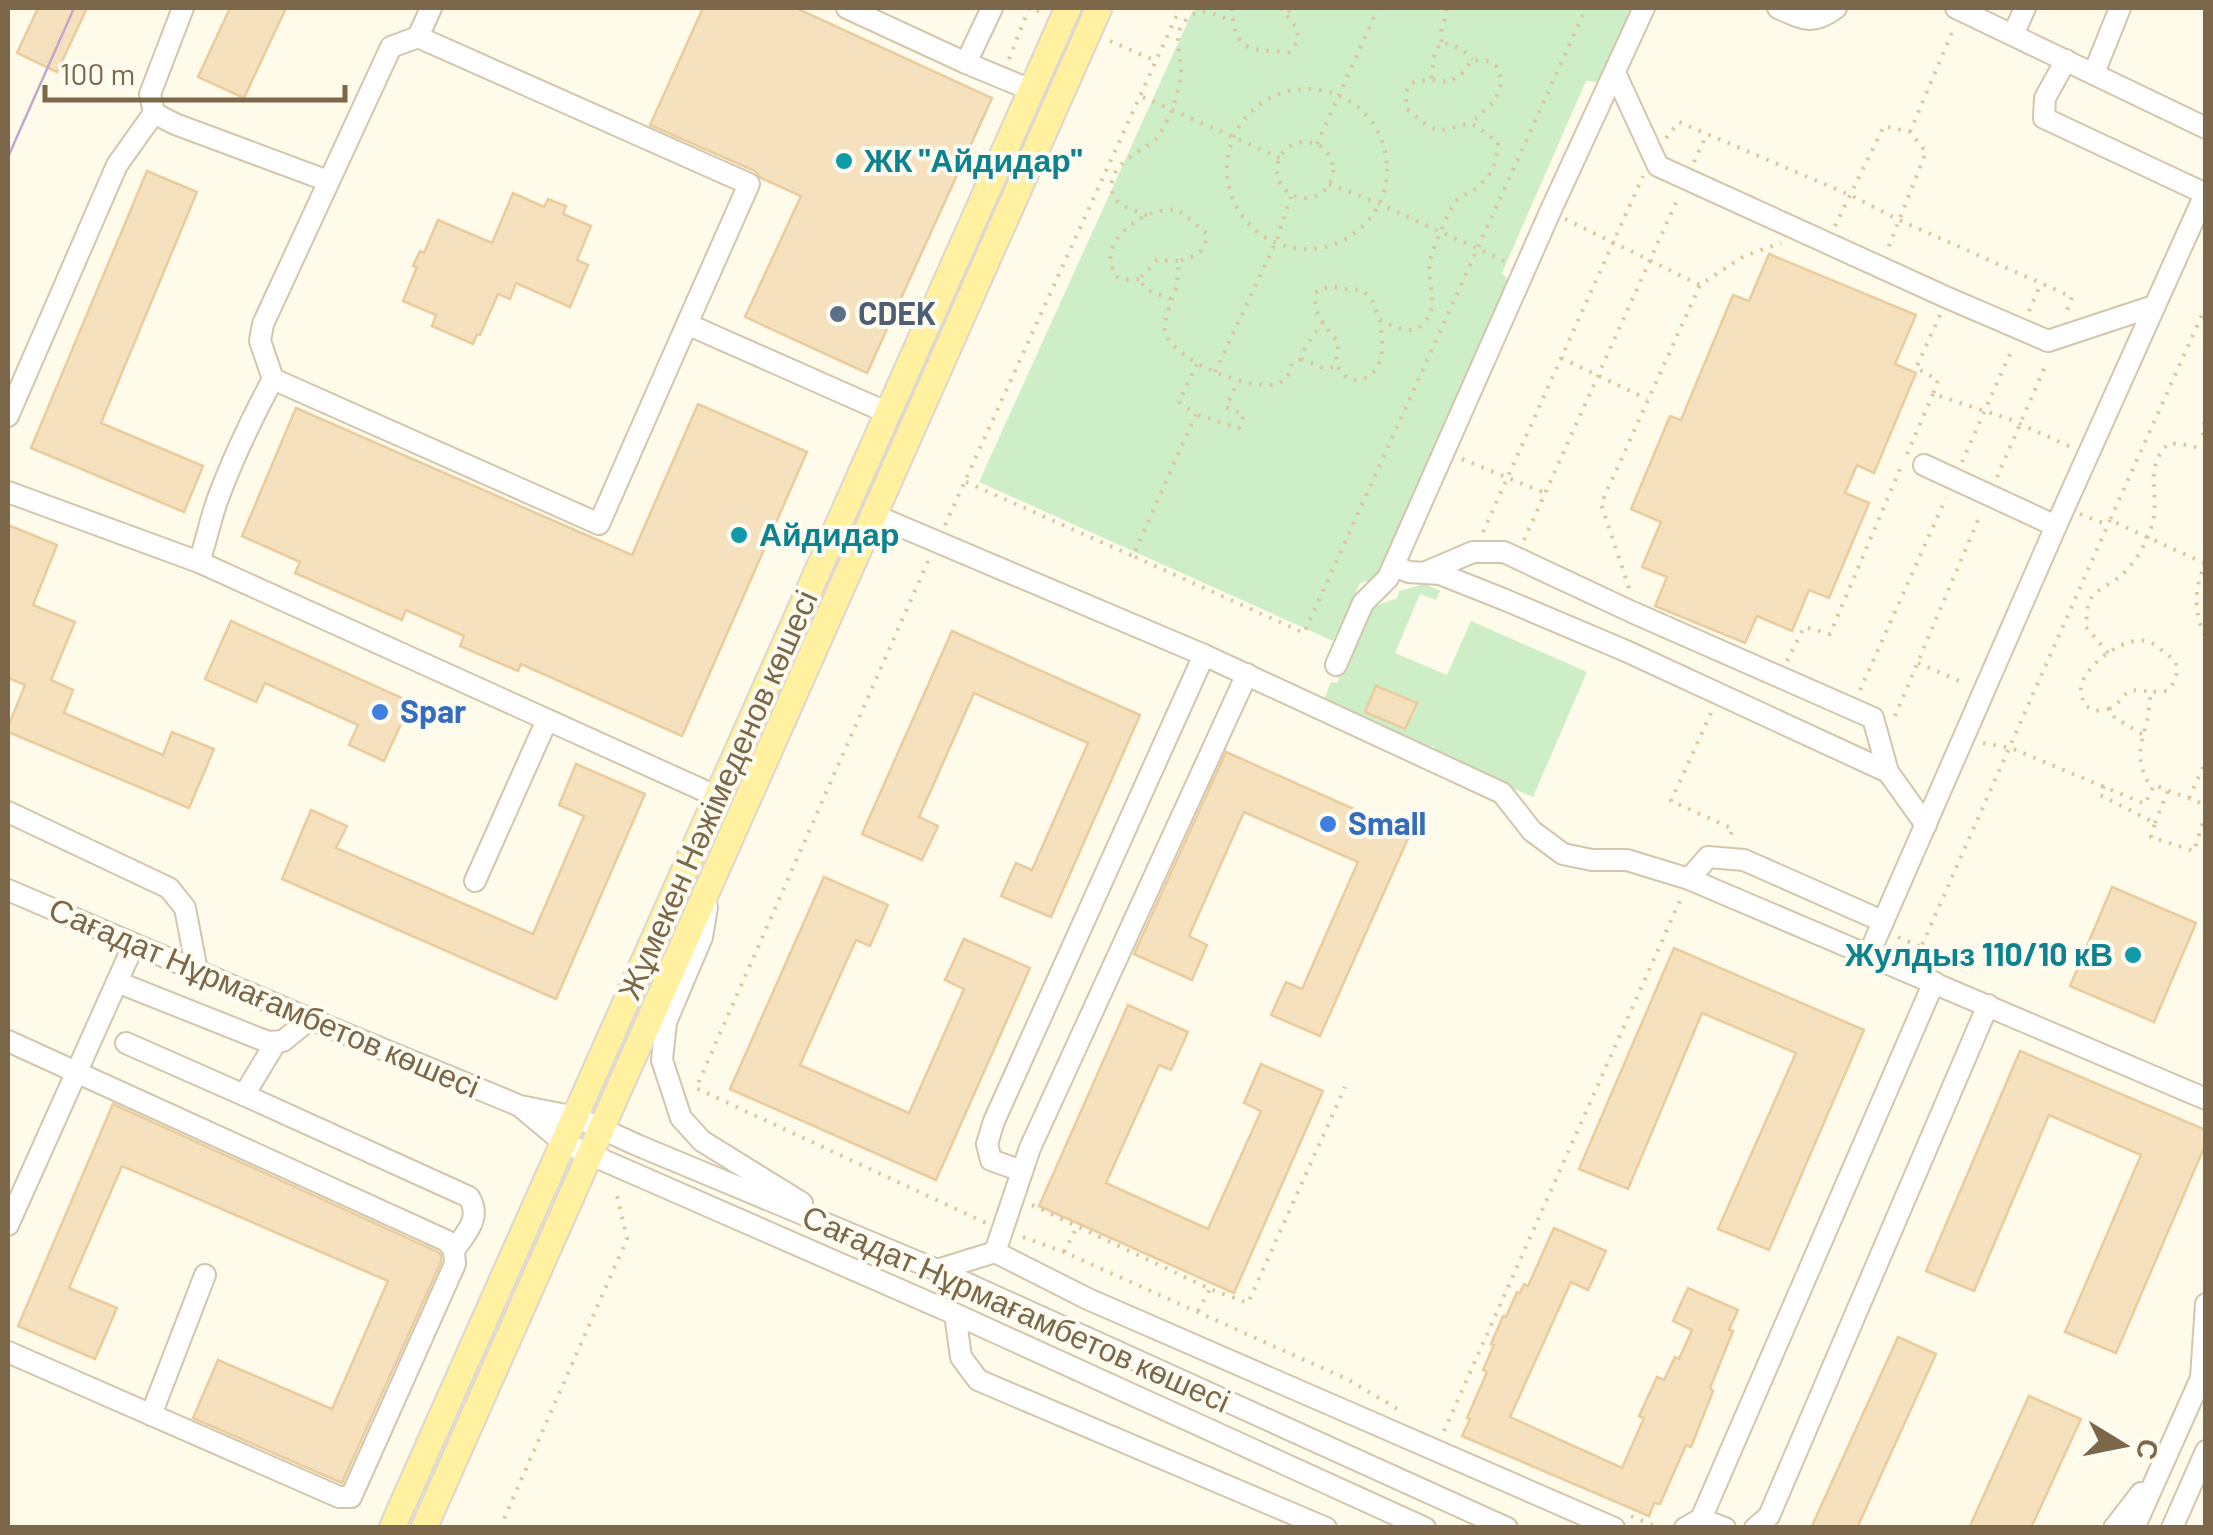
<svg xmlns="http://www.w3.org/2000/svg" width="2213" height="1535" font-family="Barlow,sans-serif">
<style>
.green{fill:#cdeec6}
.building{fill:#f6e1bf;stroke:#eacc9e;stroke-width:2.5}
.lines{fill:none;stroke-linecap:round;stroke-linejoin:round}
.minor-casing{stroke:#d2c6ae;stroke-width:24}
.major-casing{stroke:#ddd7d0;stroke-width:29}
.path{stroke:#dcc5a1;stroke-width:4;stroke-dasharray:2.5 8;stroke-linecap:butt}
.minor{stroke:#fff;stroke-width:20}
.major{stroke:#fff1a0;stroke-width:25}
.tram{stroke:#c2a6cb;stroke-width:2.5}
.culture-dot{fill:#0f9aa8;stroke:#fffdf2;stroke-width:4}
.service-dot{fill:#5c6f8a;stroke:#fffdf2;stroke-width:4}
.shop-dot{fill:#3f7fe0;stroke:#fffdf2;stroke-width:4}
.labels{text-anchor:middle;stroke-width:8;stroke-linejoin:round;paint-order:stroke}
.culture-label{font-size:32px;font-weight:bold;fill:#0d838f;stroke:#fffdf2;text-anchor:start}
.service-label{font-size:32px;font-weight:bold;fill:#4e5e75;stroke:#fffdf2;text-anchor:start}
.shop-label{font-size:32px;font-weight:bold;fill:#366cbe;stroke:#fffdf2;text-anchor:start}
.street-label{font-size:32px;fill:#7c674a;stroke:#fffdf2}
</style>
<rect width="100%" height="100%" fill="#fefbea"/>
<g class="green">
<polygon points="1194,8 1639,8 1607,83 1586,81 1502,273 1515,286 1382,578 1360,583 1333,641 979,482"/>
<polygon points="1425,584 1440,591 1436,600 1420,594 1395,653 1447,675 1471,621 1587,672 1533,797 1438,755 1433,746 1422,750 1321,706 1331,682 1337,683 1370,608 1397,598 1399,591"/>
</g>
<g class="building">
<polygon points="38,8 87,8 57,72 17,53"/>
<polygon points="230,8 286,8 244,98 198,77"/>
<polygon points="703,8 796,8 992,98 867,373 745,317 801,196 761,178 755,171 650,125"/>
<polygon points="147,171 197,192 101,423 203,466 184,512 31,448"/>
<polygon points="513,193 544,207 548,199 566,206 563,214 591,226 577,260 588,265 570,307 516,283 510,299 498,294 480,335 477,334 473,344 432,326 436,315 403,301 417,267 413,266 420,251 424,253 438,220 492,243"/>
<polygon points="1769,254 1916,315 1895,364 1916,373 1874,473 1857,465 1845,493 1869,503 1829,598 1809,590 1792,631 1757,616 1745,643 1655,606 1667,577 1642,567 1661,522 1631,509 1670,416 1681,420 1733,295 1749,301"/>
<polygon points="698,404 807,452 682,736 521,664 518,671 460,646 464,636 406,610 402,620 295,573 300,562 242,536 296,408 632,555"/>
<polygon points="8,525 57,545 33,605 75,622 51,680 73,690 64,713 163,755 172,732 214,749 189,808 8,732 8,727 25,685 8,678"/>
<polygon points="231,621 411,702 384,761 349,745 358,725 265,683 256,702 205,679"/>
<polygon points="952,631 1140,715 1051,917 1001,896 1016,863 1032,870 1088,743 974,693 919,817 938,826 922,860 862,834"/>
<polygon points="1376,686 1417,703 1405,729 1365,712"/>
<polygon points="1226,752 1410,834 1320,1036 1271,1015 1286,982 1302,989 1358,862 1244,812 1189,936 1207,945 1192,980 1134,954"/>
<polygon points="576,764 645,794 556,999 282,879 311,810 347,826 336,848 533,934 584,816 559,805"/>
<polygon points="824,877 888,905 870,946 856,940 800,1065 909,1113 964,989 945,980 964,939 1030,968 936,1180 730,1089"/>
<polygon points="2112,887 2196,923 2154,1022 2070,986"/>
<polygon points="1674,948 1864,1030 1769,1250 1718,1229 1796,1053 1702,1013 1628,1189 1579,1169"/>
<polygon points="1128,1005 1188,1032 1171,1070 1159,1065 1106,1183 1208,1229 1261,1111 1244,1103 1261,1064 1323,1091 1234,1293 1039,1206"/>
<polygon points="2020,1051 2206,1130 2206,1143 2116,1353 2065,1332 2141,1155 2049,1115 1974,1291 1926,1271"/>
<polygon points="113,1104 438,1252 441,1255 441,1262 342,1483 193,1418 218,1360 332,1409 388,1281 122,1166 69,1288 117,1308 95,1359 18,1326"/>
<polygon points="1554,1228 1606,1251 1588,1290 1571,1282 1510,1417 1622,1468 1644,1418 1639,1416 1657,1377 1664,1380 1675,1357 1679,1359 1692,1330 1673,1321 1688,1288 1738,1310 1729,1330 1733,1331 1710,1388 1713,1391 1691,1447 1686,1445 1660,1504 1654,1503 1649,1516 1462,1436 1470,1419 1467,1418 1487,1372 1483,1370 1494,1345 1491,1344 1503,1316 1506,1317 1517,1292 1520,1293 1524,1284 1528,1286"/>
<polygon points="1898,1337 1936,1354 1857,1528 1811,1528"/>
<polygon points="2029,1396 2081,1419 2031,1528 1969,1528"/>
</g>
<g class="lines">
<defs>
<g id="minor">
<polyline points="183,8 150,94 154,113 175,124 328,181"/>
<polyline points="847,8 966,63 1031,90"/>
<path d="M1778,8C1803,19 1812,26 1836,8"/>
<polyline points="1956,8 2206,128"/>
<polyline points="2013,35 2025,8"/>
<polyline points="418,37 431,8"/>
<polyline points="2066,60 2045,98 2044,118 2206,194"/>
<polyline points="966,63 992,8"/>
<polyline points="1615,73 1658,166 1948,298 2048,341 2154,306"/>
<polyline points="2094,73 2120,8"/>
<polyline points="687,324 599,524 273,379 260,341 263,324 391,47 418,37 749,184 687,324 888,413"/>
<polyline points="8,416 117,165 154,113"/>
<polyline points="1924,465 2056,526"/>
<polyline points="8,492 199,562 718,797"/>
<polyline points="874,515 1204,655 1502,793 1532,831 1563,854 1592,860 1627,860 1689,879 2206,1099"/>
<path d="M199,562C206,542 210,521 217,501C232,460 252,418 273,379"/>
<polyline points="1394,566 1409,572 1440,574 1503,599 1626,651 1888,772 1926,825"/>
<polyline points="1426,572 1473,552 1504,552 1632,612 1873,718 1888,772"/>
<polyline points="1336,665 1363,603 1388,578 1550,212 1644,8"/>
<polyline points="8,812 169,888 185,908 197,971"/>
<polyline points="1689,879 1708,857 1744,860 1882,921"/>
<polyline points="475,881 547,720"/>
<polyline points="8,890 310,1019 520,1106 576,1117 637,1145 937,1270 1507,1528"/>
<polyline points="707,907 702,937 666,1022 662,1060 681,1118 702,1141 802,1203"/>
<polyline points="1869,954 2056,526 2206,192"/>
<polyline points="117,982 268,1042 283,1041 310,1019"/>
<polyline points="8,1041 447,1241 454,1250 455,1264 351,1497 339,1497 8,1352"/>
<path d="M276,1042L244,1095L469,1197C482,1218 466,1233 454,1250"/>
<polyline points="126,1043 244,1095"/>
<polyline points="521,1107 564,1143 955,1314 1425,1528"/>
<polyline points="1022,1171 991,1160 987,1144 994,1121 1204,655"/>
<polyline points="8,1225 134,944"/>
<polyline points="995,1252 1030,1148 1247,674"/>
<polyline points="937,1270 995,1252 1088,1299 1614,1528"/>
<polyline points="955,1314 961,1357 978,1380 1326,1528"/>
<polyline points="2201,1377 2206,1304"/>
<polyline points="151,1415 205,1275"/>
<polyline points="1701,1519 1934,982"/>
<polyline points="1685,1528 1701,1519 1725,1528"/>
<polyline points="1755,1528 1769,1516 1988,1005"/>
<polyline points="2114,1528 2141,1493"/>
<polyline points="2134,1528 2206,1367"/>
<polyline points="2172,1528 2206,1451"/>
</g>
<g id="major">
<polyline points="392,1528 1068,8"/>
<polyline points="424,1528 1099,8"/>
</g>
</defs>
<use href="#minor" class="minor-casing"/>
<use href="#major" class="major-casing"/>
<g class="path">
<path d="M1232,8C1234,53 1251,50 1289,52L1297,42L1298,30L1286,14"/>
<polyline points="1281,8 1286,14 1292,8"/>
<polyline points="1110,41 1156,61"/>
<path d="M1442,42C1438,29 1447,20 1446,8"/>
<polyline points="1009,59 1029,8 1044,13"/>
<polyline points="1431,78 1435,51 1442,42 1462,49 1472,60"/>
<circle cx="1307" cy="169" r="80"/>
<polyline points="1143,97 1280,158"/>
<polyline points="1910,132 1953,30"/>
<polyline points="1666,138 1679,122 1850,195 1899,220 2072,297 2065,316"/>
<circle cx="1305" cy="170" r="28"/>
<polyline points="1317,144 1378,8"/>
<polyline points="1694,162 1707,134"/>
<polyline points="1329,184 1380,204 1507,262"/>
<path d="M1147,215C1130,209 1108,204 1112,182C1116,160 1142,152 1156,139C1162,132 1167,120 1171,112C1175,101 1180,86 1181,75C1182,58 1172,36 1184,22C1200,4 1215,14 1232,22"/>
<polyline points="1565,219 1700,285"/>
<polyline points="1835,226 1884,126 1910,132 1926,152 1887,251"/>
<path d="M1139,279C1133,279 1128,280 1122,279C1115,277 1114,274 1112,267C1104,245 1127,225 1145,216C1155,211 1166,210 1177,209L1207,234C1204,255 1197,255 1179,261C1178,269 1178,277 1177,285C1174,297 1163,319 1165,331C1169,359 1258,396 1281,382C1289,378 1290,370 1292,362L1302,359"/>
<polyline points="1171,299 1147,290 1139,279 1157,260 1179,261"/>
<polyline points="2206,306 2110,520 2206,564"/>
<polyline points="2029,311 2041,283"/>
<polyline points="1940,315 1916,368 1938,380 1933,394 2009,419 2071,447"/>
<path d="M1380,320C1381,333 1384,348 1380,361C1368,394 1326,381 1339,344C1326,325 1310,315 1317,291L1330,286L1343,289L1363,290L1373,302L1380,320C1394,326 1411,337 1423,324C1440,307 1428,286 1429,265C1430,255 1449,209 1456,201C1461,196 1470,193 1475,189C1492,175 1497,163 1498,142L1471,123C1431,133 1437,134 1406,108V92L1411,83L1431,79L1450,82L1462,73L1472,60L1489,61L1497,67L1502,81L1495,101L1471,123"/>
<path d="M1323,322C1316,334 1303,345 1302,359L1323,368L1336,367"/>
<polyline points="1561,358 1647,399"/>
<polyline points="1197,364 1179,402 1196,414 1133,556 1304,633 1586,8"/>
<polyline points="1215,372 1276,242 1292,194"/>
<polyline points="2206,412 2203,432 2206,454"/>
<polyline points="1198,415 1239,428 1244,415 1226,407 1238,381"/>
<polyline points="1907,454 1933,394"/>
<polyline points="1462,459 1545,493"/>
<polyline points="1962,462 2013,347"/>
<polyline points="1997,477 2047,362"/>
<polyline points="966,482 1133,556"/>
<polyline points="2080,514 2108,525"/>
<polyline points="945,525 1180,8"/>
<polyline points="1483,532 1643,176"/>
<polyline points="1524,540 1678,198"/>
<polyline points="928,561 696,1088 986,1223"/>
<path d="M2206,562C2194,588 2193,612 2206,638"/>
<polyline points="1629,588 1601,504 1700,285 1744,256 1781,243"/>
<path d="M2108,653L2086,627C2087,618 2086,604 2092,597C2098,589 2110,584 2118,578C2133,567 2147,543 2152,525C2161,494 2142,469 2169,443L2189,445L2204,450"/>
<polyline points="1787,661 1804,627 1830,634 1903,462"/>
<polyline points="1918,663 1966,684"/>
<polyline points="1860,690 1946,498"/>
<path d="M2109,709C2131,697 2118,686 2151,692"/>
<polyline points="1711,713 1671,801 1733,829 1729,838"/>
<polyline points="1895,716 1981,513"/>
<path d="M2142,734L2115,718L2109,709L2095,711L2084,705C2083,699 2081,694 2081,689C2082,666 2127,633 2149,642C2158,645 2166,655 2175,660C2179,673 2176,681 2167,691L2151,692C2149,703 2149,715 2146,725C2138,753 2137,764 2152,789"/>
<polyline points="1983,743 2011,748 2145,804 2154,785 2206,805"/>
<polyline points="2104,786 2100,795 2155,823 2151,837 2194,851 2206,813"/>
<polyline points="2189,798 2206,761"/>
<polyline points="2155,823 2168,790"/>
<polyline points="1898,937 1921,947"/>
<polyline points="1918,954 2110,520"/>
<polyline points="1032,1205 1210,1289 1248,1303 1345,1087"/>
<polyline points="1023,1237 1064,1252 1349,1380 1404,1413"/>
<polyline points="1064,1252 1077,1227"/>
<polyline points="1198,1311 1210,1289"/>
<polyline points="1444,1431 1682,896"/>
<polyline points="1631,1516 1659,1528"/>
<polyline points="500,1528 627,1239 616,1191"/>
</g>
<use href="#minor" class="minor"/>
<use href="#major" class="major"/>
<polyline class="tram" points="8,157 74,8"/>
</g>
<g class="culture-dot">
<circle cx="844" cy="161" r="10"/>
<circle cx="739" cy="535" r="10"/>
<circle cx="2133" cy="955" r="10"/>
</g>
<circle class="service-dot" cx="838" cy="314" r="10"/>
<g class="shop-dot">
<circle cx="380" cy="712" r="10"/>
<circle cx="1328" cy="824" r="10"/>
</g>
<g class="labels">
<g class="culture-label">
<text x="864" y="172">ЖК "Айдидар"</text>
<text x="759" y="546">Айдидар</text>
<text x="2113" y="966" text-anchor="end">Жулдыз 110/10 кВ</text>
</g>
<g class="service-label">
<text x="858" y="325">CDEK</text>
</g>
<g class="shop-label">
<text x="400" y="723">Spar</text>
<text x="1348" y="835">Small</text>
</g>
<g class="street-label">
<text transform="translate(718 795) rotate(-66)" y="11">Жұмекен Нәжімеденов көшесі</text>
<text transform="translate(264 998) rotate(23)" y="11">Сағадат Нұрмағамбетов көшесі</text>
<text transform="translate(1016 1309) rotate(24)" y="11">Сағадат Нұрмағамбетов көшесі</text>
</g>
</g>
<rect width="2213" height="1535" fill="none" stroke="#7c674a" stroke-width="20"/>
<g transform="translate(2123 1445) rotate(100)" stroke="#fffdf2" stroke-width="8" paint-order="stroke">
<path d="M0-8L18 38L0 25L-18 38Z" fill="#7c674a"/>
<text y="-15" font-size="28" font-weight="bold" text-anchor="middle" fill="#7c674a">С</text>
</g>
<path d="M45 85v15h300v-15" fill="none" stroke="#7c674a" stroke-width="5"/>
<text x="60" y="85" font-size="30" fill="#7c674a" stroke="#fffdf2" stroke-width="8" paint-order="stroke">100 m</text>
</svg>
